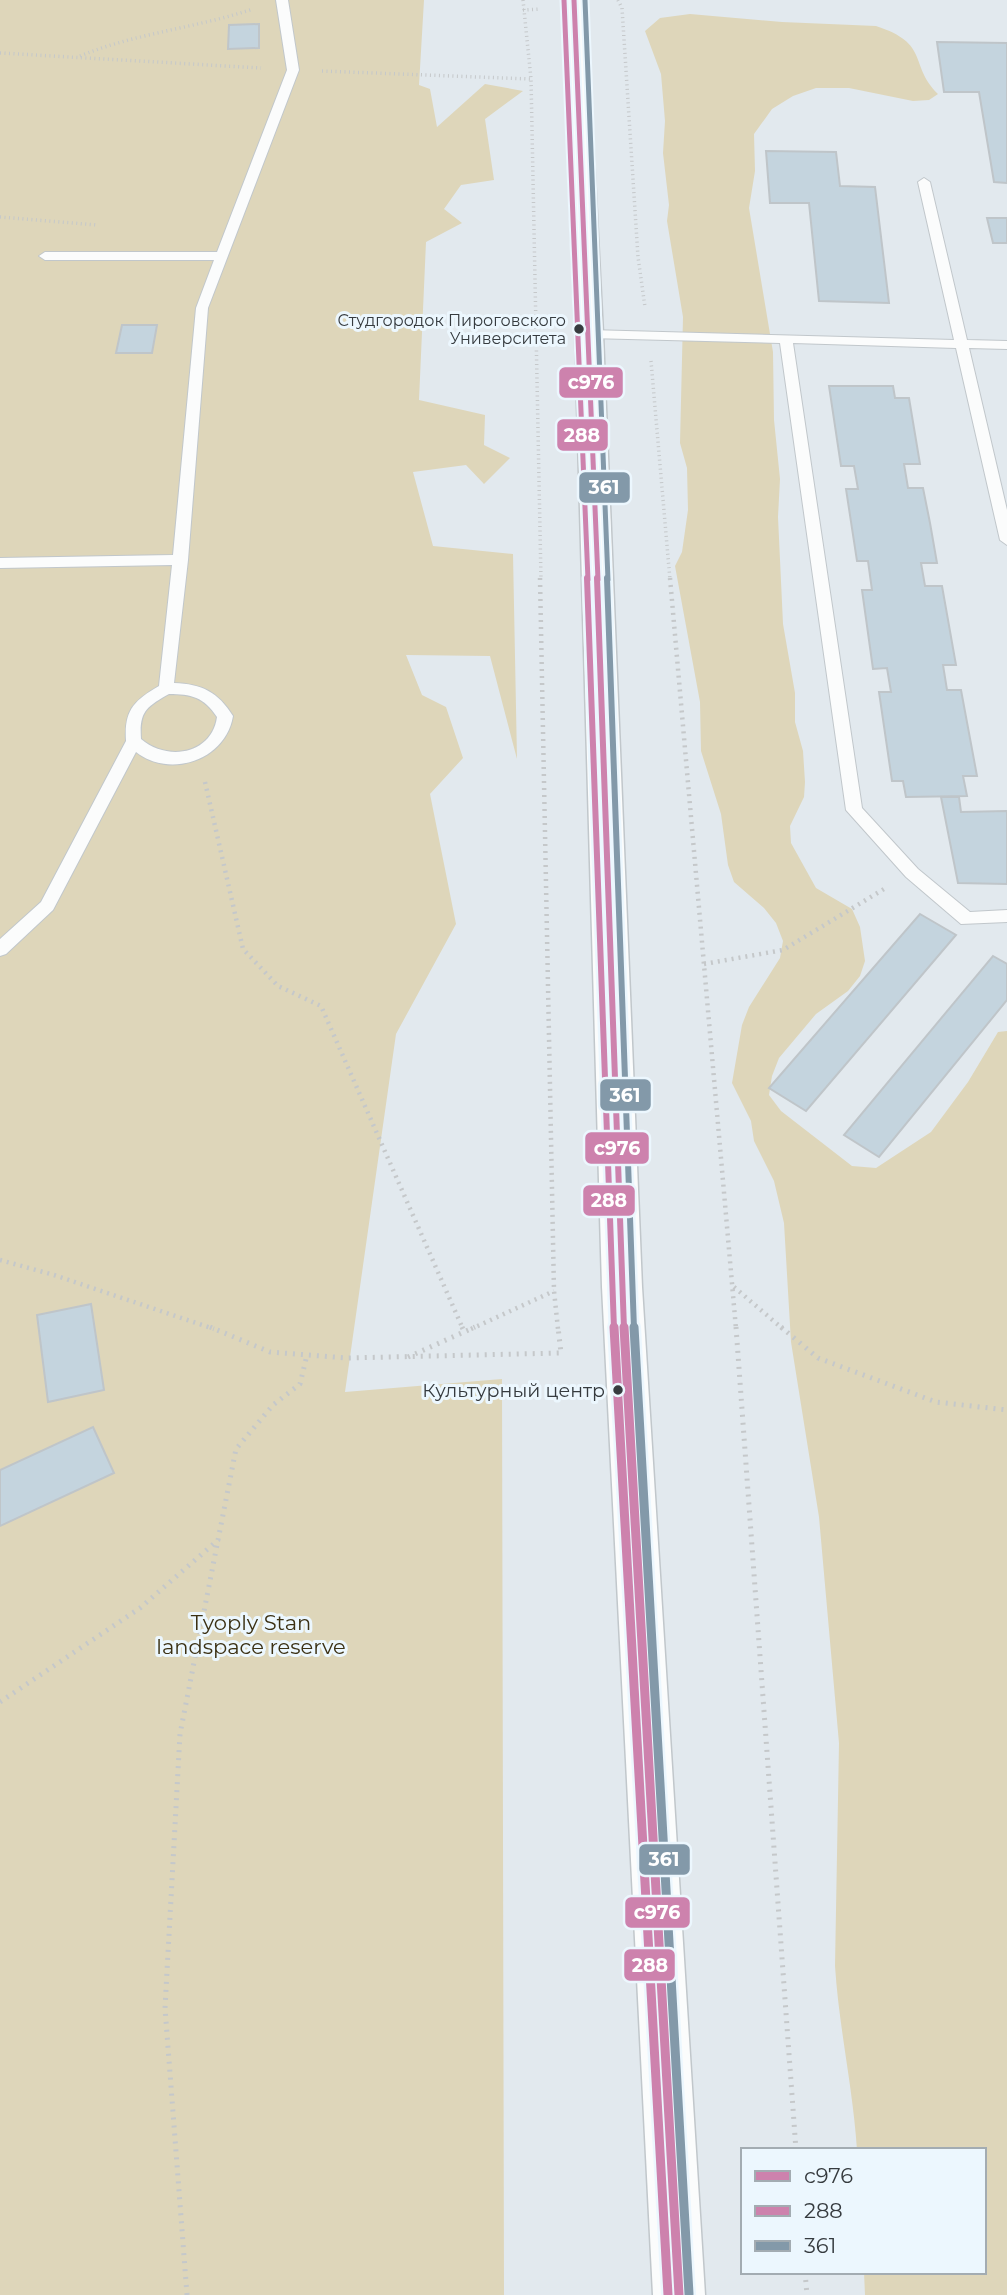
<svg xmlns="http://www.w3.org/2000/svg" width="1007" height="2295" font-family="Montserrat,sans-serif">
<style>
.green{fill:#ded6ba}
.building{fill:#c4d4de;stroke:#bfc5c9;stroke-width:2}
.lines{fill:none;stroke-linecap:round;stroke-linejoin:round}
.service-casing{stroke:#c1c7cb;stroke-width:2}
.secondary-casing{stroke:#c1c7cb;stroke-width:3}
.path-far2{stroke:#c5c8ca;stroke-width:3.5;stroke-dasharray:1 3.5;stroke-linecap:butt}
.path-far1{stroke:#c5c8ca;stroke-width:4.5;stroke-dasharray:2 5;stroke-linecap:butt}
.path{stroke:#c5c8ca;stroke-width:5;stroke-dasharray:2 6;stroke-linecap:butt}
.service{fill:#fbfcfc;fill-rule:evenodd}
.secondary{fill:#fbfcfc;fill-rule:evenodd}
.bus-1-far2-casing{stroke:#ecf7fe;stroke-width:9}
.bus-1-far1-casing{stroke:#ecf7fe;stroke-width:11}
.bus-1-casing{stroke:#ecf7fe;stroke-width:14}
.bus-2-far2-casing{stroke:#ecf7fe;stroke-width:9}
.bus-2-far1-casing{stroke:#ecf7fe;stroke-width:11}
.bus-2-casing{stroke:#ecf7fe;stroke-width:14}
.bus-3-far2-casing{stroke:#ecf7fe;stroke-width:9}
.bus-3-far1-casing{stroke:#ecf7fe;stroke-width:11}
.bus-3-casing{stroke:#ecf7fe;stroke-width:14}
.bus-1-far2{stroke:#cd82ad;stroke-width:5}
.bus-1-far1{stroke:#cd82ad;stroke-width:6}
.bus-1{stroke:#cd82ad;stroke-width:9}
.bus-2-far2{stroke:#cd82ad;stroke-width:5}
.bus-2-far1{stroke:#cd82ad;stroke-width:6}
.bus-2{stroke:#cd82ad;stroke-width:9}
.bus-3-far2{stroke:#8399a9;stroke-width:5}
.bus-3-far1{stroke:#8399a9;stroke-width:6}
.bus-3{stroke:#8399a9;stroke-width:9}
.bus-dot{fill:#363b3f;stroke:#ecf7fe;stroke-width:2.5}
.labels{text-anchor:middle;stroke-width:6;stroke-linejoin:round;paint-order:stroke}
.far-bus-label{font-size:16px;fill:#363b3f;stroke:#ecf7fe;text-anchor:end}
.bus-label{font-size:19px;fill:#363b3f;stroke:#ecf7fe;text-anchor:end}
.park-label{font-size:21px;fill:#3b3013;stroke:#ecf7fe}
.line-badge{stroke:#ecf7fe;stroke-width:2.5}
.badge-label{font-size:19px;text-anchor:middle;font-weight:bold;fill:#fff}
</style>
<rect width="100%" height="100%" fill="#e2e9ee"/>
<g class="green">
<polygon points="0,0 424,0 419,85 430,89 437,127 485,84 523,91 485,119 494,180 461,185 444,209 462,223 426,242 419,400 485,415 484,445 510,458 484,484 466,465 413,472 433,546 513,554 517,759 490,656 406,655 422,695 446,707 463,758 430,794 456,924 396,1034 345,1392 502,1379 504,2295 0,2295"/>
<path d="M690,14L782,22L876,26C931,44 908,64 938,94L929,100L913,101L849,88H816L793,96L772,109L754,134L755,171L749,208L773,352L774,420L780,479L778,517L783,624L795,693V722L803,751L805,782L804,797L790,826L791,843L816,888L852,909L860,927L865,961L860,976L848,991L816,1014L779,1058L772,1076L769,1095L781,1111L852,1166L876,1168L931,1132L968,1082L998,1032L1007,1031V2295H865L864,2272H984V2150H857C853,2088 839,2028 835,1966L839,1743L819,1517L791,1342L784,1223L774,1181L754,1141L751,1121L732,1083L742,1025L749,1007L780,958L783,941L776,923L764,908L734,882L728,865L721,814L701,751L700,702L675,566L682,552L688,510L687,468L680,443L683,317L667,221L669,205L663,153L665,121L661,74L645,31L660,18Z"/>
</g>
<g class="building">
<polygon points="259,24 259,48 228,49 229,25"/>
<polygon points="937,42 1007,43 1007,183 994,182 979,92 944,92"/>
<polygon points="766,151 836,152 840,186 875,187 889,303 819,301 809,203 770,203"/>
<polygon points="987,218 1007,218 1007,243 993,243"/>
<polygon points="122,325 157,325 152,353 116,353"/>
<polygon points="829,386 893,386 895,398 909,398 920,464 904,464 908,488 923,488 930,523 937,563 921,563 925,586 942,586 956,665 943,665 947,690 961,690 977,776 963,776 967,796 906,797 903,781 892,781 879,692 891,692 887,668 873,669 862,590 872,590 868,561 857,561 846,489 858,489 854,466 841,466"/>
<polygon points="941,797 959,797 961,812 1007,811 1007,884 958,883"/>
<polygon points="920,914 956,935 806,1111 769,1088"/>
<polygon points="993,956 1007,964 1007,1000 879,1157 844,1135"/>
<polygon points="91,1304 104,1390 48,1402 37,1315"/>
<polygon points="93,1427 114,1473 0,1526 0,1470"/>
</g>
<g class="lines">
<defs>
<g id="service">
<path d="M276,0H288L299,70L208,308L188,560L174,683C202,684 218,692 233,716C226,760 170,779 136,752L53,910L6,954L0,956V939L41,902L126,741C124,711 133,701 159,686L172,565L0,568V558L173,555L196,308L214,260H45L39,256L45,252H217L287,70ZM169,694C191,694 204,697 217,717C212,754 168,762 141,739C139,712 146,707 169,694Z"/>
<polygon points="924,178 930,182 967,340 1007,341 1007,349 969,348 1007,510 1007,545 1000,540 956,348 793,343 862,808 918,869 970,912 1007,910 1007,922 961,924 906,877 846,810 780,343 589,338 583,334 589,330 954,340 918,182"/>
</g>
<polygon id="secondary" points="562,0 586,0 603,334 642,1287 705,2295 653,2295 602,1287 575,334"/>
</defs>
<use href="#service" class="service-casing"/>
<use href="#secondary" class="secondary-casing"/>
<g class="path-far2">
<polyline points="523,0 531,79 541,580"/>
<polyline points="618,0 622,8 638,257 645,307"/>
<polyline points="523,10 540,9"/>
<polyline points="0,53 261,68"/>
<path d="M80,56C136,33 196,28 253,9"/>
<polyline points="322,71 530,79"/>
<polyline points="0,217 97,225"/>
<polyline points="651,361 670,580"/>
</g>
<g class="path-far1">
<polyline points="540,578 554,1291 558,1329"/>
<polyline points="670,578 736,1329"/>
<polyline points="205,782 243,949 278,986 321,1006 463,1329"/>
<polyline points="704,964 783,950 884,889"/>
<polyline points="0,1260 54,1275 214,1329"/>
<polyline points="734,1287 783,1329"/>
<polyline points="471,1329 554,1291"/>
</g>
<g class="path">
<polyline points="210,1327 270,1352 347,1358 561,1353 558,1327"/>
<polyline points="462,1327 464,1331"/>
<polyline points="736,1327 796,2150"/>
<polyline points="781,1327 818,1358 936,1402 1007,1410"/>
<polyline points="408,1357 475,1327"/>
<polyline points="0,1702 140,1608 218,1540 236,1449 273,1405 300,1384 307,1355"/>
<polyline points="805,2272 807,2295"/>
<polyline points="187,2295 165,2008 180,1734 218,1540"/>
</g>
<use href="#service" class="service"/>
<use href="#secondary" class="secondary"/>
<defs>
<polyline id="bus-1-far2" points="574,0 598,580"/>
<polyline id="bus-1-far1" points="597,578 624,1329"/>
<polyline id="bus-1" points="624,1327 679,2295"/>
<polyline id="bus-2-far2" points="564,0 588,580"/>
<polyline id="bus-2-far1" points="587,578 614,1329"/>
<polyline id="bus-2" points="614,1327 668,2295"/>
<polyline id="bus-3-far2" points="585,0 608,580"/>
<polyline id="bus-3-far1" points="607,578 634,1329"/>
<polyline id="bus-3" points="634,1327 689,2294"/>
</defs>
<use href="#bus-1-far2" class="bus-1-far2-casing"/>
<use href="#bus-1-far1" class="bus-1-far1-casing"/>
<use href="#bus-1" class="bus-1-casing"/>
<use href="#bus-2-far2" class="bus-2-far2-casing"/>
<use href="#bus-2-far1" class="bus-2-far1-casing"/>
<use href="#bus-2" class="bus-2-casing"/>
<use href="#bus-3-far2" class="bus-3-far2-casing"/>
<use href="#bus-3-far1" class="bus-3-far1-casing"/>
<use href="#bus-3" class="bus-3-casing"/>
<use href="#bus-1-far2" class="bus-1-far2"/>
<use href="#bus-1-far1" class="bus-1-far1"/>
<use href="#bus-1" class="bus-1"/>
<use href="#bus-2-far2" class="bus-2-far2"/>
<use href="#bus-2-far1" class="bus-2-far1"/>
<use href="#bus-2" class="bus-2"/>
<use href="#bus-3-far2" class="bus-3-far2"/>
<use href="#bus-3-far1" class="bus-3-far1"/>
<use href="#bus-3" class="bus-3"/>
</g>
<g class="bus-dot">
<circle cx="579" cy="329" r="6"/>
<circle cx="618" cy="1390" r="6"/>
</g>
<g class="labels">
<g class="far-bus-label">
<text x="566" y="326">Студгородок Пироговского<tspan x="566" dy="18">Университета</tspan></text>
</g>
<g class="bus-label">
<text x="605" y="1397">Культурный центр</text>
</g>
<g class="park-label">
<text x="251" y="1630">Tyoply Stan<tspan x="251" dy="24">landspace reserve</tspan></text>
</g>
</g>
<g class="line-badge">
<rect x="558" y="366" width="66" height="33" rx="7" fill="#cd82ad"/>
<rect x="556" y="418" width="53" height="34" rx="7" fill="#cd82ad"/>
<rect x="578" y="471" width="53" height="33" rx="7" fill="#8399a9"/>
<rect x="599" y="1078" width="53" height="34" rx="7" fill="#8399a9"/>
<rect x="584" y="1131" width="66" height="34" rx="7" fill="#cd82ad"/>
<rect x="582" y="1184" width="54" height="33" rx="7" fill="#cd82ad"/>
<rect x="638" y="1843" width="53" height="33" rx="7" fill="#8399a9"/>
<rect x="624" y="1896" width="67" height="33" rx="7" fill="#cd82ad"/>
<rect x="623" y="1948" width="53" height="34" rx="7" fill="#cd82ad"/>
</g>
<g class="badge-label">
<text x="591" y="389">с976</text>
<text x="582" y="442">288</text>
<text x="604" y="494">361</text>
<text x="625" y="1102">361</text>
<text x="617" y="1155">с976</text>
<text x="609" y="1207">288</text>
<text x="664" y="1866">361</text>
<text x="657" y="1919">с976</text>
<text x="650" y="1972">288</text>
</g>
<rect x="741" y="2148" width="245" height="126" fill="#ecf7fe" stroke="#a3acb2" stroke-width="2"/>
<rect x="755" y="2171" width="35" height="10" fill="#cd82ad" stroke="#a3acb2" stroke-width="2"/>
<text x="804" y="2183" font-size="21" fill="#363b3f">с976</text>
<rect x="755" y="2206" width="35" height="10" fill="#cd82ad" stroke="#a3acb2" stroke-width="2"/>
<text x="804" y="2218" font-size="21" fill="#363b3f">288</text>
<rect x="755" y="2241" width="35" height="10" fill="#8399a9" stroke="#a3acb2" stroke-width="2"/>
<text x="804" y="2253" font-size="21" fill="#363b3f">361</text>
</svg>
